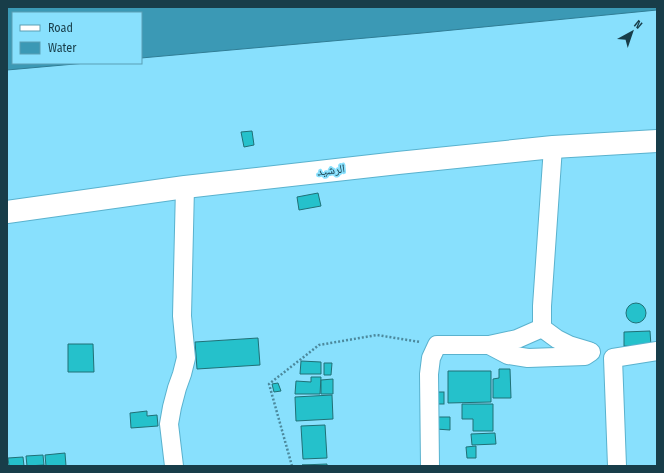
<svg xmlns="http://www.w3.org/2000/svg" width="664" height="473" font-family="'Fira Sans Condensed','Noto Naskh Arabic',sans-serif">
<style>
.water{fill:#3b99b5;stroke:#307d95}
.building{fill:#25c1cb;stroke:#207076}
.lines{fill:none;stroke-linecap:round;stroke-linejoin:round}
.minor-casing{stroke:#5ab2ce;stroke-width:20}
.secondary-casing{stroke:#5ab2ce;stroke-width:24}
.path{stroke:#4c899d;stroke-width:2.5;stroke-dasharray:2 2;stroke-linecap:butt}
.minor{stroke:#fff;stroke-width:18}
.secondary{stroke:#fff;stroke-width:22}
.labels{text-anchor:middle;stroke-width:3.5;stroke-linejoin:round;paint-order:stroke}
.street-label{font-size:12px;fill:#183d49;stroke:#88e0fd}
</style>
<rect width="100%" height="100%" fill="#88e0fd"/>
<polygon class="water" points="7,7 657,7 657,10 422,33 141,58 141,13 13,13 13,63 86,63 7,70"/>
<g class="building">
<polygon points="252,131 254,145 244,147 241,132"/>
<polygon points="318,193 321,206 299,210 297,197"/>
<circle cx="636" cy="313" r="10"/>
<polygon points="650,331 651,346 624,346 624,332"/>
<polygon points="258,338 260,365 197,369 195,342"/>
<polygon points="68,344 93,344 94,372 68,372"/>
<polygon points="301,361 321,362 321,374 300,374"/>
<polygon points="324,363 332,363 331,375 324,375"/>
<polygon points="499,369 510,369 511,398 493,398 493,379 499,378"/>
<polygon points="448,371 491,371 491,402 448,403"/>
<polygon points="311,377 321,377 320,394 295,394 296,381 311,382"/>
<polygon points="333,379 333,394 321,394 321,380"/>
<polygon points="278,383 281,391 274,392 272,384"/>
<rect x="436" y="392" width="8" height="12"/>
<polygon points="332,395 333,419 296,421 295,397"/>
<polygon points="462,404 493,404 493,431 473,431 473,419 462,419"/>
<polygon points="147,411 147,416 157,415 158,426 131,428 130,413"/>
<polygon points="436,417 450,417 450,430 436,429"/>
<polygon points="325,425 327,458 303,459 301,426"/>
<polygon points="495,433 496,444 472,445 471,434"/>
<polygon points="476,446 476,458 467,458 466,447"/>
<polygon points="65,453 66,466 46,466 45,455"/>
<polygon points="43,455 44,465 27,466 26,456"/>
<polygon points="23,457 24,466 9,466 8,458"/>
<polygon points="327,464 327,466 302,465"/>
</g>
<g class="lines">
<defs>
<g id="minor">
<polyline points="542,328 557,339 569,345 589,351"/>
<polyline points="489,345 508,355 528,358 585,356 591,352"/>
<polyline points="174,466 169,424 172,407 177,388 182,374 186,358 182,316 185,187"/>
<polyline points="430,466 429,374 431,358 437,345 489,345 517,339 542,328 542,306 553,147"/>
<polyline points="617,466 613,358 657,351"/>
</g>
<polyline id="secondary" points="7,212 185,187 398,163 553,147 657,141"/>
</defs>
<use href="#minor" class="minor-casing"/>
<use href="#secondary" class="secondary-casing"/>
<polyline class="path" points="292,466 269,384 319,345 377,335 420,342"/>
<use href="#minor" class="minor"/>
<use href="#secondary" class="secondary"/>
</g>
<g class="labels">
<g class="street-label">
<text transform="translate(331 170) rotate(-7)" y="4">الرشيد</text>
</g>
</g>
<rect width="664" height="473" fill="none" stroke="#183d49" stroke-width="16"/>
<rect x="12" y="12" width="130" height="52" fill="#88e0fd" stroke="#5b9fb5"/>
<rect x="20" y="25" width="20" height="6" fill="#ffffff" stroke="#5b9fb5"/>
<text x="48" y="32" font-size="12" fill="#183d49">Road</text>
<rect x="20" y="42" width="20" height="12" fill="#3b99b5" stroke="#5b9fb5"/>
<text x="48" y="52" font-size="12" fill="#183d49">Water</text>
<g transform="translate(632 32) rotate(40)" stroke="#88e0fd" stroke-width="3" paint-order="stroke">
<path d="M0-3L7 15L0 10L-7 15Z" fill="#183d49"/>
<text y="-6" font-size="11" font-weight="bold" text-anchor="middle" fill="#183d49">N</text>
</g>
</svg>
